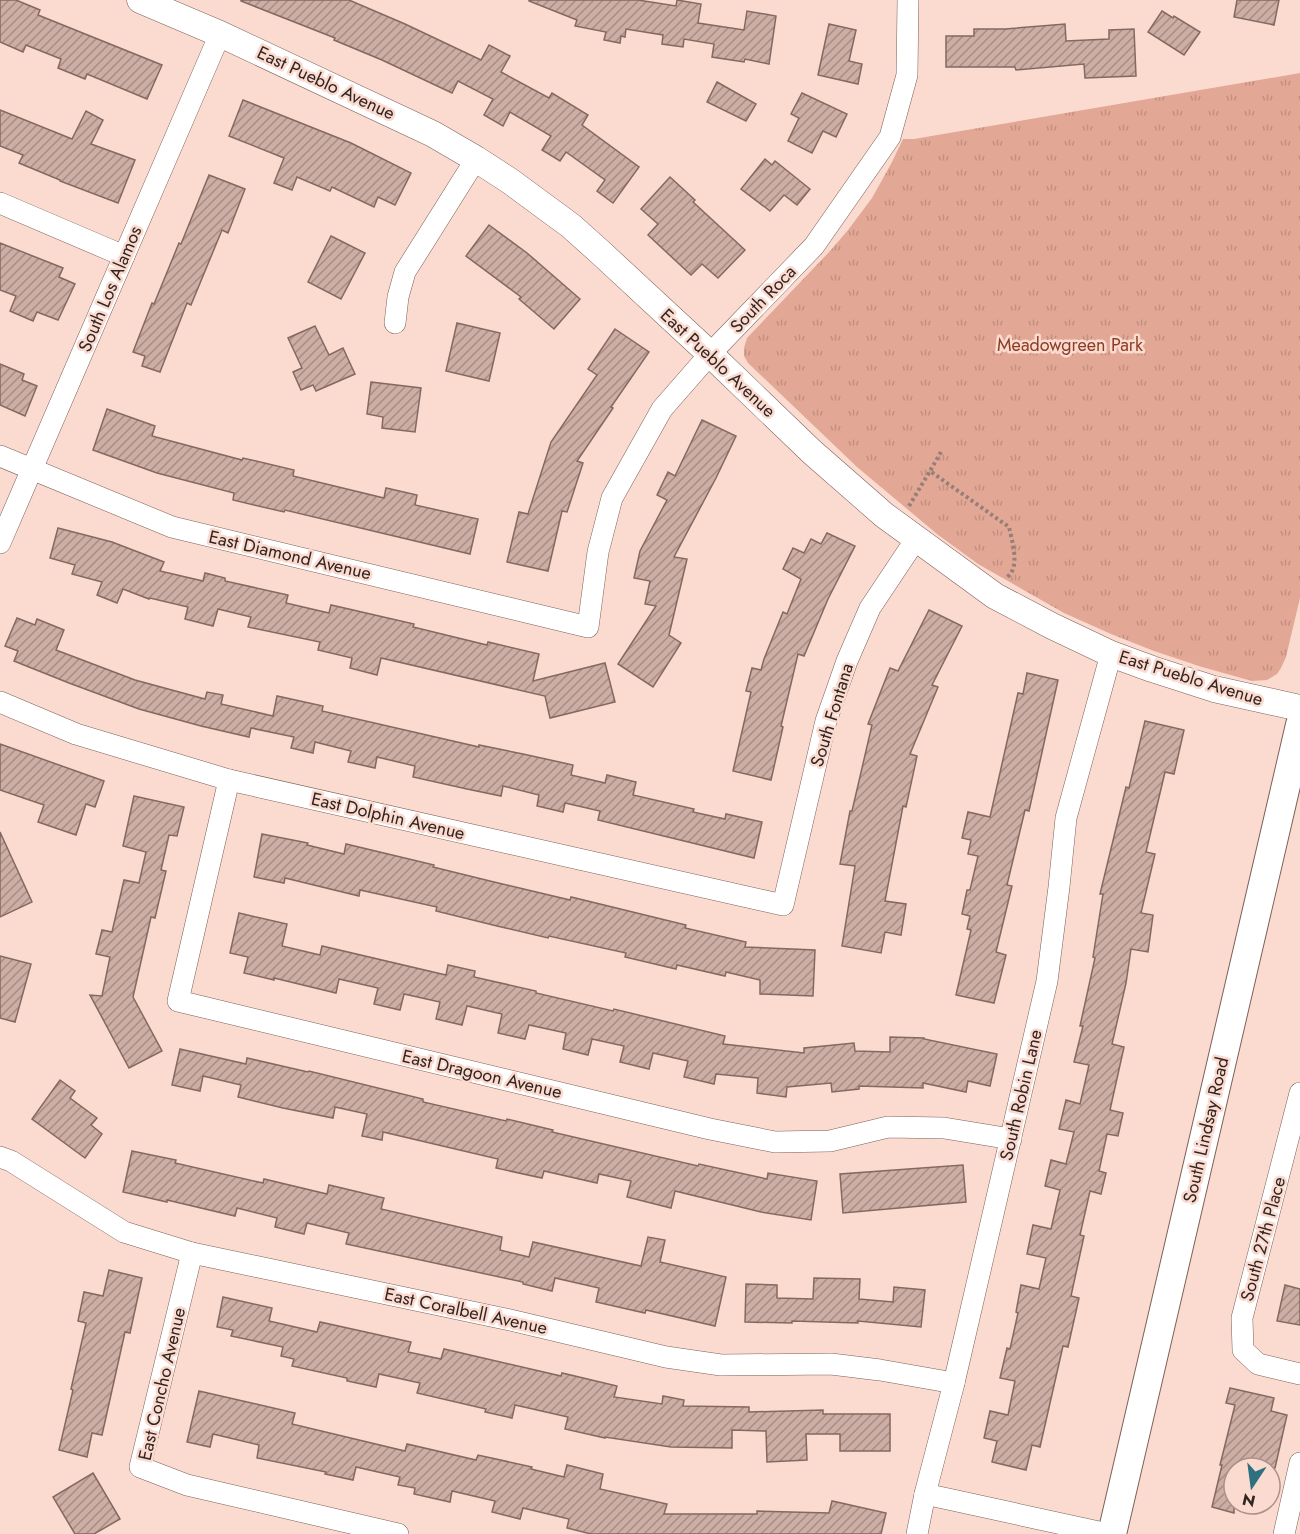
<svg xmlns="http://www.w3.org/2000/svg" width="1300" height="1534" font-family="Jost,sans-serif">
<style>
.park{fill:url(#park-tufts)}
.building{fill:url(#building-hatch);stroke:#846960;stroke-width:1.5}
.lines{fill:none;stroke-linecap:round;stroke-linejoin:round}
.minor-casing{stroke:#7c6158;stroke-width:22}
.tertiary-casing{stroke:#7c6158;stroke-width:27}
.secondary-casing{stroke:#7c6158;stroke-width:30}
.path{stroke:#967f78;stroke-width:4;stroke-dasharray:3 3;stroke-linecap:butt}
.minor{stroke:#fff;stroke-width:21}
.tertiary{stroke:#fff;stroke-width:26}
.secondary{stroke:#fff;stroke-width:28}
.labels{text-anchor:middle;stroke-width:5;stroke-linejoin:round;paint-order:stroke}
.street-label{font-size:18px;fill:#312521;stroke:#fbdad0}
.park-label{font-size:18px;fill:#8b3d23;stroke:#fbdad0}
</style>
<defs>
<pattern id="park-tufts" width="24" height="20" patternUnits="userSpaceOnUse" patternTransform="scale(1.5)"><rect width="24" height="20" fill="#e3a895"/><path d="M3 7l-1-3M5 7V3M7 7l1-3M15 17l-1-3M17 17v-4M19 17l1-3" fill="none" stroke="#c39080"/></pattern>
<pattern id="building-hatch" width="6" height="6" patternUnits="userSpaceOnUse" patternTransform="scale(1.5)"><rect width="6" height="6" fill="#cdaea4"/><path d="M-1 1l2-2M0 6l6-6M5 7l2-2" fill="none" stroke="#a78d85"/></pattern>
</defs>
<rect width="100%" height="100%" fill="#fbdad0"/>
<polygon class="park" points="1300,73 1300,598 1286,657 1281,668 1277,674 1267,680 1252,681 1202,667 1154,651 1111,634 1064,613 978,564 937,534 857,467 748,363 744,356 744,348 747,338 830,251 848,230 872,198 892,162 903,139 914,139"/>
<g class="building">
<polygon points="0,0 16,0 40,10 38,15 162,65 147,99 87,74 85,79 58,68 61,59 26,45 23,52 0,42"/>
<polygon points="241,0 349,0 405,24 481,60 489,45 510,56 501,72 549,98 552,93 588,115 582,125 639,167 613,203 597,191 605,180 566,152 560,161 542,150 551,136 510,112 503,126 484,115 493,99 458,81 452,93 382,60 334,40 335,38 241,1"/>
<polygon points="529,0 638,0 676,6 677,0 701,4 698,23 744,30 747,11 776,16 769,64 745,59 744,62 712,57 714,44 684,39 683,47 662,44 663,35 626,29 625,37 621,36 620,43 604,40 606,32 575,26 577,20 529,1"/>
<polygon points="1237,0 1279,0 1274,25 1234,17"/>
<polygon points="1162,11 1173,18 1174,16 1200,32 1184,55 1148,32"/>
<polygon points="829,24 856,30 849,61 862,64 858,84 818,75"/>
<polygon points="1065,24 1066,41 1109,39 1109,30 1134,29 1136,76 1085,78 1084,64 1016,70 1015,67 946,67 946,36 974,36 974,29 1005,29"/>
<polygon points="717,82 756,104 746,121 707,102"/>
<polygon points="802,93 847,114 836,137 823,131 812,153 788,141 799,118 791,114"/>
<polygon points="243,100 351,143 411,173 395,205 378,197 374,207 332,187 330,191 297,177 292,190 274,183 284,158 229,136"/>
<polygon points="0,110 72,139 86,111 103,120 91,144 135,160 118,203 60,181 60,180 19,163 23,155 0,146"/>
<polygon points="765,159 772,165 775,161 810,189 797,205 784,195 770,211 741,189"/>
<polygon points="209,175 245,189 228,233 222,230 191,305 187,303 160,372 142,366 145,356 133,352 152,303 154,304 179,243 181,244"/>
<polygon points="670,177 695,200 693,202 745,250 718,278 702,264 691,275 648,235 658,224 641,209"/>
<polygon points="489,225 527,253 580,299 554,329 519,299 521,297 466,256"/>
<polygon points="331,236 365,253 341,299 308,282"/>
<polygon points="0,243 63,268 59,277 75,284 58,320 37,312 33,321 10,311 16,296 0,290"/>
<polygon points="457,323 500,333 489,381 446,371"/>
<polygon points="315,326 329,355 343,348 355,374 316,391 313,385 301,390 293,372 302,368 288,338"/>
<polygon points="615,329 649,352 611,407 613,408 577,461 583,463 567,512 562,511 548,571 507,562 519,512 528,514 551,442 597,375 588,369"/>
<polygon points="0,364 24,374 22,380 37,386 25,416 0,405"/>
<polygon points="371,382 421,388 415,432 382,428 383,417 367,414"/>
<polygon points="107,409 155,426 152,436 242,460 243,458 294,470 293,476 384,498 386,488 417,495 415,505 478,519 470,554 285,510 284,512 233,500 234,493 157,473 93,450"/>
<polygon points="702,420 736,436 716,478 674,557 687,559 669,635 681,643 653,687 618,664 656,606 645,604 650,581 634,578 640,551 667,500 657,495 668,472 675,476"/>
<polygon points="58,528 112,542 164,562 160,571 203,581 205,573 225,578 225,581 288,595 286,603 329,613 331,605 414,624 413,627 487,645 488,642 539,654 533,681 605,663 615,702 550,718 545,696 381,658 377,675 350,668 352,658 318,650 320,642 248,627 251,617 218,609 213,626 185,619 188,607 150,598 149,599 123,589 117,603 97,595 102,582 72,574 75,565 50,558"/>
<polygon points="827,533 855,546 828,599 804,656 798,654 781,726 783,727 771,780 733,771 751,692 746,691 752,668 761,670 764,659 783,612 787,614 801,579 783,569 793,548 804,553 811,539 821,544"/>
<polygon points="929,610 962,626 932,685 938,687 910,754 917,756 906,807 903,806 885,901 906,904 901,935 885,932 881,953 842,946 855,866 840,864 850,811 852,811 872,725 868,724 890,668 898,671"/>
<polygon points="17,618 35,625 37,619 64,630 56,650 135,680 205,699 207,692 223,695 221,704 273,716 277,696 323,706 322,711 479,747 479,745 523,754 573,765 571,775 605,783 607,775 636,782 633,795 694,809 693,812 725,819 726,814 762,822 754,858 598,820 600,811 565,803 563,812 537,806 539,795 503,786 501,796 467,789 413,777 415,766 377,757 375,768 348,762 351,751 315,742 313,753 291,748 294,737 251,728 249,737 201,726 139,709 69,683 14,661 18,651 5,646"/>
<polygon points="1027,673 1058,680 1029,811 1025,810 1007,885 1012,886 996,952 1006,955 994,1003 956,995 971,930 967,929 970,916 962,914 967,890 970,890 978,856 968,854 971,840 962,838 968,812 990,817 1018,693 1023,694"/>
<polygon points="1145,721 1184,730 1174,774 1165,772 1146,852 1155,854 1141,913 1153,915 1148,952 1131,949 1126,983 1112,1044 1124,1047 1110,1110 1123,1113 1118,1136 1107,1134 1099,1171 1106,1173 1101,1194 1090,1191 1080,1235 1084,1236 1071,1296 1079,1298 1068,1347 1063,1346 1040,1447 1032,1445 1026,1470 992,1462 997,1441 984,1438 990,1411 1008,1415 1015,1381 1000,1378 1007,1348 1010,1349 1018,1313 1016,1312 1021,1285 1039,1289 1046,1258 1027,1254 1033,1225 1051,1229 1060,1190 1045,1186 1051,1160 1066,1164 1074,1132 1059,1129 1066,1100 1080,1104 1089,1065 1074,1062 1083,1026 1080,1026 1095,958 1093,957 1103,894 1100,894 1126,787 1129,788"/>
<polygon points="0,744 104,781 95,807 86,804 76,835 38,822 44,805 0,790"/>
<polygon points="134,796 184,807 177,836 169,835 161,870 166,871 155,918 151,917 133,997 162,1051 129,1068 90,995 102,996 110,957 96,954 102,930 112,932 124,880 139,883 146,852 123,846"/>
<polygon points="0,832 32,902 0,917"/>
<polygon points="262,834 308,843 307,845 344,854 346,844 434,865 433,867 494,882 570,900 571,897 686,925 685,928 746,942 745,947 815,950 813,996 760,994 760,980 726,972 725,976 677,965 676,969 625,957 626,953 549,936 548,938 497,926 436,911 437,907 360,890 359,896 285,878 284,883 254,877"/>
<polygon points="239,913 287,924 282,946 320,955 322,946 446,975 448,965 475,971 474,977 536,991 536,993 613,1011 614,1009 725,1036 723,1044 804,1053 804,1048 854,1043 855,1051 890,1052 890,1037 924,1038 924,1039 997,1054 990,1086 968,1081 966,1092 923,1083 923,1088 859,1086 859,1089 832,1092 831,1083 787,1087 786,1097 757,1093 758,1078 716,1074 714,1084 684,1077 688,1061 653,1053 649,1069 620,1062 624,1046 592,1039 588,1055 563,1049 566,1033 529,1025 525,1039 498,1033 502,1014 467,1006 462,1025 436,1019 440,1002 404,994 400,1010 374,1004 378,988 339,979 336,993 274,978 274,980 244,973 248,957 230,953"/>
<polygon points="0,956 31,964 15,1022 0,1018"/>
<polygon points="180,1049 246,1064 247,1058 308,1072 309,1071 423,1099 423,1102 506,1121 507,1119 553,1130 552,1132 698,1166 699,1164 767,1179 768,1173 817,1181 811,1220 761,1212 675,1191 671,1208 627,1197 631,1181 599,1174 597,1183 544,1171 542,1178 496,1168 498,1159 383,1132 382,1140 362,1136 367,1114 335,1107 333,1118 283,1108 238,1097 241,1085 203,1076 200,1091 172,1085"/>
<polygon points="60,1080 75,1091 70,1098 97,1118 91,1125 102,1134 85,1158 32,1119"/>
<polygon points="132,1151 176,1160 175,1163 263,1183 264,1179 327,1194 329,1185 384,1198 381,1209 502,1237 500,1250 529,1257 533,1242 641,1266 648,1237 665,1240 660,1262 726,1277 715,1326 646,1310 645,1313 596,1302 599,1288 555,1278 552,1291 523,1284 523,1282 346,1244 349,1233 307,1223 304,1234 275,1227 277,1218 237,1208 235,1216 167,1200 167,1202 123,1192"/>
<polygon points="963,1165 966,1202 843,1213 840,1174"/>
<polygon points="109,1270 142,1278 130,1333 125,1332 102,1435 92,1433 87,1457 59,1450 73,1390 71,1389 86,1323 78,1321 84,1292 103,1296"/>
<polygon points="814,1278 860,1279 859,1299 893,1302 894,1287 925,1290 921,1327 858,1321 858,1323 792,1321 792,1323 745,1322 746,1284 777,1285 777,1298 813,1299"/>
<polygon points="1285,1285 1300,1289 1300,1325 1277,1321"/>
<polygon points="223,1297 272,1308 269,1321 317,1332 320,1322 411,1342 408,1352 441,1359 444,1349 561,1376 562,1373 617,1386 614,1397 662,1404 663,1396 684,1400 683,1406 749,1407 749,1412 823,1410 823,1414 890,1414 890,1451 840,1451 840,1434 806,1434 807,1460 767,1462 766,1431 732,1430 732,1448 671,1447 605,1437 605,1438 565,1429 568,1417 515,1405 512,1418 485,1412 486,1409 417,1393 420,1383 379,1374 376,1387 347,1381 347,1378 292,1366 294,1359 281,1356 283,1347 231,1336 233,1330 217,1327"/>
<polygon points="1230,1388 1274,1398 1271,1411 1287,1415 1275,1468 1234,1468 1234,1513 1212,1507 1222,1465 1220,1465 1235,1405 1226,1403"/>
<polygon points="199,1391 295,1413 292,1424 405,1451 407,1444 476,1460 478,1455 532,1467 531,1469 564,1477 567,1465 603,1474 600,1489 667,1504 664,1514 757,1514 757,1511 829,1513 832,1501 886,1513 881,1534 591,1534 567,1528 569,1519 523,1508 520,1519 492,1512 495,1501 452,1491 450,1502 414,1494 415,1488 398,1485 400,1477 356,1467 353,1480 325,1474 326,1472 257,1458 259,1445 213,1434 210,1447 187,1442"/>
<polygon points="93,1473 120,1519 94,1534 75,1534 53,1497"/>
</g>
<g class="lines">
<defs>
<g id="minor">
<polyline points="0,203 124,256"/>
<polyline points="395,323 398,297 405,272 476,159"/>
<polyline points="0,456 172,527 588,627 598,552 612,498 662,409 710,354 814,246 890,137 907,75 908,0"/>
<polyline points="0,543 220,34"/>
<polyline points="0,702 76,734 229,780 783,905 826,721 847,661 870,608 916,539"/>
<polyline points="229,780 178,1001 710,1129 775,1142 830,1141 888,1127 944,1128 1011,1139"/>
<polyline points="1300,1093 1242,1318 1243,1350 1258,1364 1300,1374"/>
<polyline points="0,1157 11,1161 124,1232 192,1253 510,1320 666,1357 721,1365 831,1364 880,1370 954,1383"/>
<polyline points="192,1253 140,1467 187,1485 398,1534"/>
<polyline points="925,1494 1108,1534"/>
<polyline points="917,1534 925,1494 954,1383 1047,981 1059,887 1066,818 1111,654"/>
<polyline points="1284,1534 1300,1463"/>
</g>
<polyline id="tertiary" points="140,0 220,34 433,134 476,159 510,181 571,226 600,252 710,354 812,452 884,515 995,596 1052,626 1111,654 1152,669 1214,689 1300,708"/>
<polyline id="secondary" points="1112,1534 1300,725"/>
</defs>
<use href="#minor" class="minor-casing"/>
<use href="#tertiary" class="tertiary-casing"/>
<use href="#secondary" class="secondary-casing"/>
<g class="path">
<path d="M941,452L930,471L1009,527C1012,540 1017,557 1013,569C1012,572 1009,575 1007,578"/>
<polyline points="909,506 930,471"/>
</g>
<use href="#minor" class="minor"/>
<use href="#tertiary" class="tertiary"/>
<use href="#secondary" class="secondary"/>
</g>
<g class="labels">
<g class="street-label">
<text transform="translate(326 83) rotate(25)" y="6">East Pueblo Avenue</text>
<text transform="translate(110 289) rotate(-67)" y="6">South Los Alamos</text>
<text transform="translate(763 299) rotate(-46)" y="6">South Roca</text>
<text transform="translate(718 363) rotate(43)" y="6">East Pueblo Avenue</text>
<text transform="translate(290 555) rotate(13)" y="6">East Diamond Avenue</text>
<text transform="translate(1191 678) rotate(17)" y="6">East Pueblo Avenue</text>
<text transform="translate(832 715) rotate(-73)" y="6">South Fontana</text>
<text transform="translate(388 816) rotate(13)" y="6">East Dolphin Avenue</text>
<text transform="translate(482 1074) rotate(13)" y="6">East Dragoon Avenue</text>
<text transform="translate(1021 1095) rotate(-77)" y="6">South Robin Lane</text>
<text transform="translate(1206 1130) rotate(-77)" y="6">South Lindsay Road</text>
<text transform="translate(1263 1239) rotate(-75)" y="6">South 27th Place</text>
<text transform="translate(466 1311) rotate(12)" y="6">East Coralbell Avenue</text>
<text transform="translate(162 1384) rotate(-77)" y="6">East Concho Avenue</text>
</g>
<g class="park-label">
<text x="1070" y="351">Meadowgreen Park</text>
</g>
</g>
<g transform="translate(1252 1486) rotate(193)"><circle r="28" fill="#fbdad0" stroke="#aa928a" stroke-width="1.5"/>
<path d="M0-4.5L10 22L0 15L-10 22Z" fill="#2d7181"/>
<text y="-9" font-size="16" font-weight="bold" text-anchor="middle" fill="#312521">N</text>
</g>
</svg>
